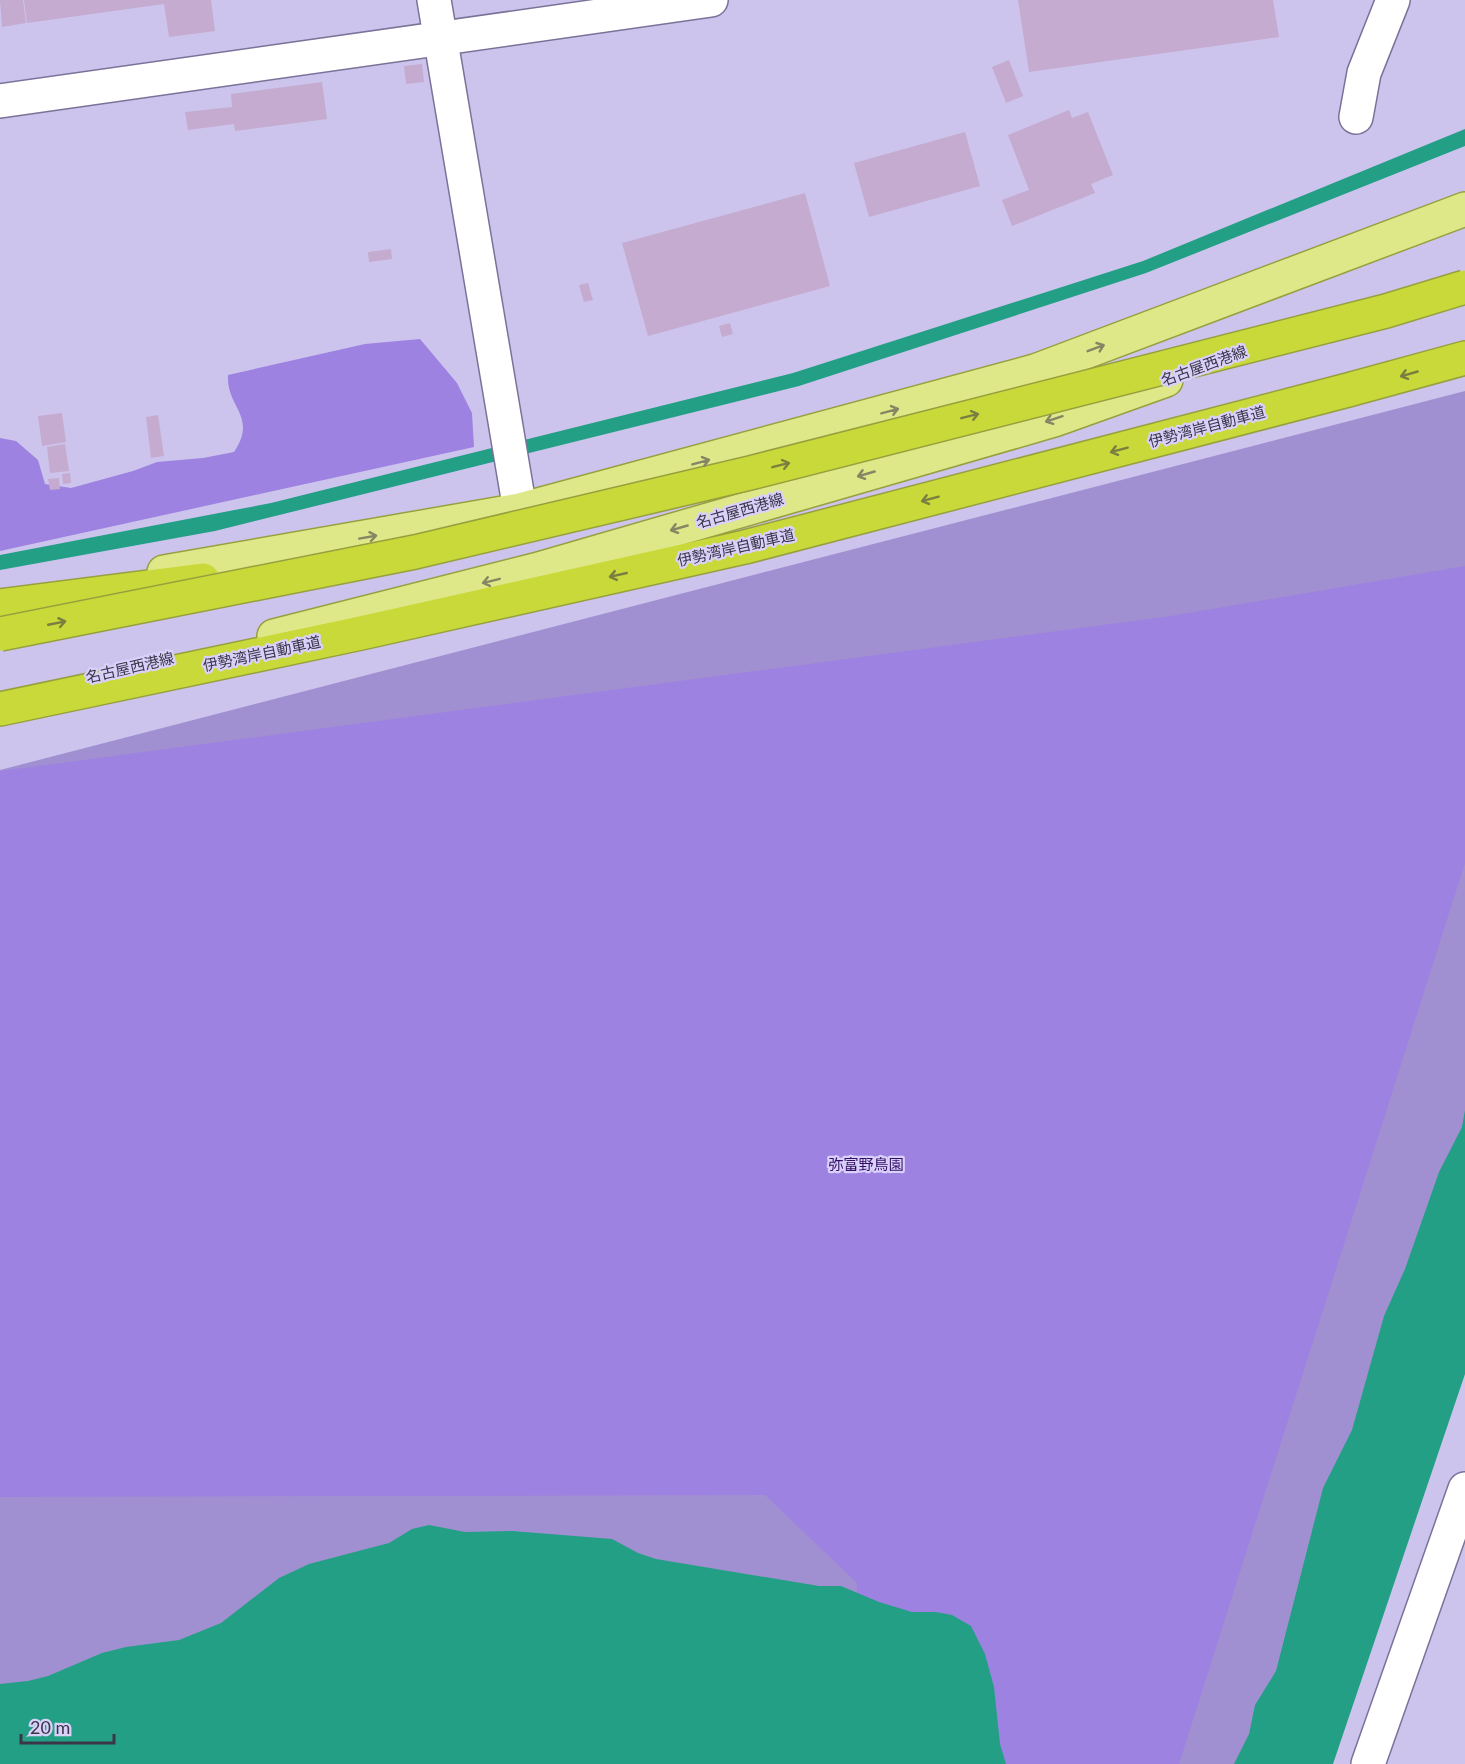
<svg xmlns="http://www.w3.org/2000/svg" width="1465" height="1764" font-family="Lato,'Noto Sans JP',sans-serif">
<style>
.green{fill:#a090d1}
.forest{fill:#9d82e1}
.water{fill:#239f86}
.building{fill:#c4abcf}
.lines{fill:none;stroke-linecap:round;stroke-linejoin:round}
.minor-casing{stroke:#7b7298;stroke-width:36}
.major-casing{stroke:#97a03e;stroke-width:36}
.highway-casing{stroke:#97a03e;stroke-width:36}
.minor{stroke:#fff;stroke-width:33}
.major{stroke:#dfe888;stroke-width:33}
.highway{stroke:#c9d939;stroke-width:33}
.highway-bridge-casing{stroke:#97a03e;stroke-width:36;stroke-linecap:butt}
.highway-bridge{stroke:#c9d939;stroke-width:33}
.oneway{stroke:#848664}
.oneway2{stroke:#7a7f41}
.labels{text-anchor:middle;stroke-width:4.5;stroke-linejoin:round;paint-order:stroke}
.street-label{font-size:15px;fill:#3a3647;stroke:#dad1fb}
.park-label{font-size:15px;fill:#320e63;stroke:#dad1fb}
</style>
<rect width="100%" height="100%" fill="#cdc4ed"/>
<polygon class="green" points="1465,391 1465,1271 1297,1764 0,1764 0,770"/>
<g class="forest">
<path d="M420,339L457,383L472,413L474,447L0,551V438L16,441L38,460L45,484L71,488L133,471L157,462L203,458L234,452C258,416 226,407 228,375L365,344Z"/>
<polygon points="1465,566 1465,863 1179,1764 852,1764 855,1713 857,1583 765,1495 0,1497 0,771 1171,616"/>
</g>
<g class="water">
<polygon points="1465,129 1465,146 1146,273 799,386 215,531 0,570 0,555 271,503 793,373 1143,261"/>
<polygon points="1465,1110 1465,1374 1333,1764 1234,1764 1249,1734 1255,1705 1276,1671 1323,1488 1352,1430 1384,1316 1405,1269 1439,1172 1462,1127"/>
<polygon points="429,1525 465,1532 512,1531 612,1539 638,1553 656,1559 819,1586 841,1586 879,1602 912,1612 936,1612 952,1615 971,1626 985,1654 994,1687 1000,1744 1006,1764 0,1764 0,1684 28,1681 48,1676 102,1653 126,1647 179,1640 221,1623 279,1578 309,1564 389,1543 412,1529"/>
</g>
<g class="building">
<polygon points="0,0 23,0 26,23 2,27"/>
<polygon points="24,0 211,0 215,31 169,37 164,4 27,23"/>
<polygon points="1018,0 1273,0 1279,37 1029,72"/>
<polygon points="1009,60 1023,96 1006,103 992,67"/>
<polygon points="422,64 424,82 406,84 404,66"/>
<polygon points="322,82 327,119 235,131 234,124 188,130 185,112 232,107 231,94"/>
<polygon points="1069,110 1072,118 1088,112 1113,175 1091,184 1095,193 1012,226 1002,200 1029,190 1008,135"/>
<polygon points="965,132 980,186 869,217 854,163"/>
<polygon points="805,193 830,286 648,336 622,243"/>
<polygon points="391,249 392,259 369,262 368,252"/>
<polygon points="588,283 593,300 584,302 579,285"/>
<polygon points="730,323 733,334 722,337 719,326"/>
<polygon points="62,413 66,442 42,446 38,416"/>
<polygon points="158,415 164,456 151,458 146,417"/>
<polygon points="65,444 69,471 50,473 47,447"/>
<polygon points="70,473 71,483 63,484 62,474"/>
<polygon points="59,478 60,489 50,490 48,479"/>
</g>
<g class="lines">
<defs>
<g id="minor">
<polyline points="434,0 520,510"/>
<polyline points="0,101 711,0"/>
<polyline points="1356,117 1364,73 1393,0"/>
<polyline points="1368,1764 1465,1489"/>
</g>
<g id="major">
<polyline points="164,572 520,510 1035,371 1465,209"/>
<polyline points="274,636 535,570 1054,420 1166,380"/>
</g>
<g id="highway">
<polyline points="0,606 203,580"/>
<polyline points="0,709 361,633 745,547 1348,390 1465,358"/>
</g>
</defs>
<use href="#minor" class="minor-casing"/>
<use href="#major" class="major-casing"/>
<use href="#highway" class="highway-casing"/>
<use href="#minor" class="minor"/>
<use href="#major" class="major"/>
<use href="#highway" class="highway"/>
<defs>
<polyline id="highway-bridge" points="0,634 415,552 750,473 1386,311 1465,287"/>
</defs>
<use href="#highway-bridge" class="highway-bridge-casing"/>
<use href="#highway-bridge" class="highway-bridge"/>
</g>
<defs><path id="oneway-shaft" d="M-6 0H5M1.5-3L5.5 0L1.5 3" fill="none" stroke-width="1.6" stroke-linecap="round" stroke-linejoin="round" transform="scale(1.5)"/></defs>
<g class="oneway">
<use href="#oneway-shaft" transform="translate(1096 348) rotate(-21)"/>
<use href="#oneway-shaft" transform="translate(890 411) rotate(-15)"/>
<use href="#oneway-shaft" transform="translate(1054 419) rotate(162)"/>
<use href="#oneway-shaft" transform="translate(701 462) rotate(-15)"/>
<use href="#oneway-shaft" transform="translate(866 474) rotate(164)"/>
<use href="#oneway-shaft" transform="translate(679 528) rotate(164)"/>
<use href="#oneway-shaft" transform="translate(368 537) rotate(-10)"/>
<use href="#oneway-shaft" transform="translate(491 581) rotate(166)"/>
</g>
<g class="oneway2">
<use href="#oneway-shaft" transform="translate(1409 374) rotate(164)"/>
<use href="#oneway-shaft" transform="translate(970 416) rotate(-14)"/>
<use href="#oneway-shaft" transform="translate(1119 450) rotate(165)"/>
<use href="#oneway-shaft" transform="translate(781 465) rotate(-14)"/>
<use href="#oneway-shaft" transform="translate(930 499) rotate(165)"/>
<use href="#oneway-shaft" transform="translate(618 575) rotate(167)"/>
<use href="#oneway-shaft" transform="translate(57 623) rotate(-11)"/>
</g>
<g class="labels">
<g class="street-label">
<text transform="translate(1204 366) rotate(-20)" y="5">名古屋西港線</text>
<text transform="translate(1207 427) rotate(-15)" y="5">伊勢湾岸自動車道</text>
<text transform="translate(740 511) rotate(-16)" y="5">名古屋西港線</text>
<text transform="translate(736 548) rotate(-13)" y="5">伊勢湾岸自動車道</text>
<text transform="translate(262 654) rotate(-12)" y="5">伊勢湾岸自動車道</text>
<text transform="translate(130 668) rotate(-13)" y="5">名古屋西港線</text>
</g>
<g class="park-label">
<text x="866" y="1170">弥富野鳥園</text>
</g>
</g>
<path d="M21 1734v9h93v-9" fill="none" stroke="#3a3647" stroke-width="3"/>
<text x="30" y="1734" font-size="18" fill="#3a3647" stroke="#dad1fb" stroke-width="4.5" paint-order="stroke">20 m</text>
</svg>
